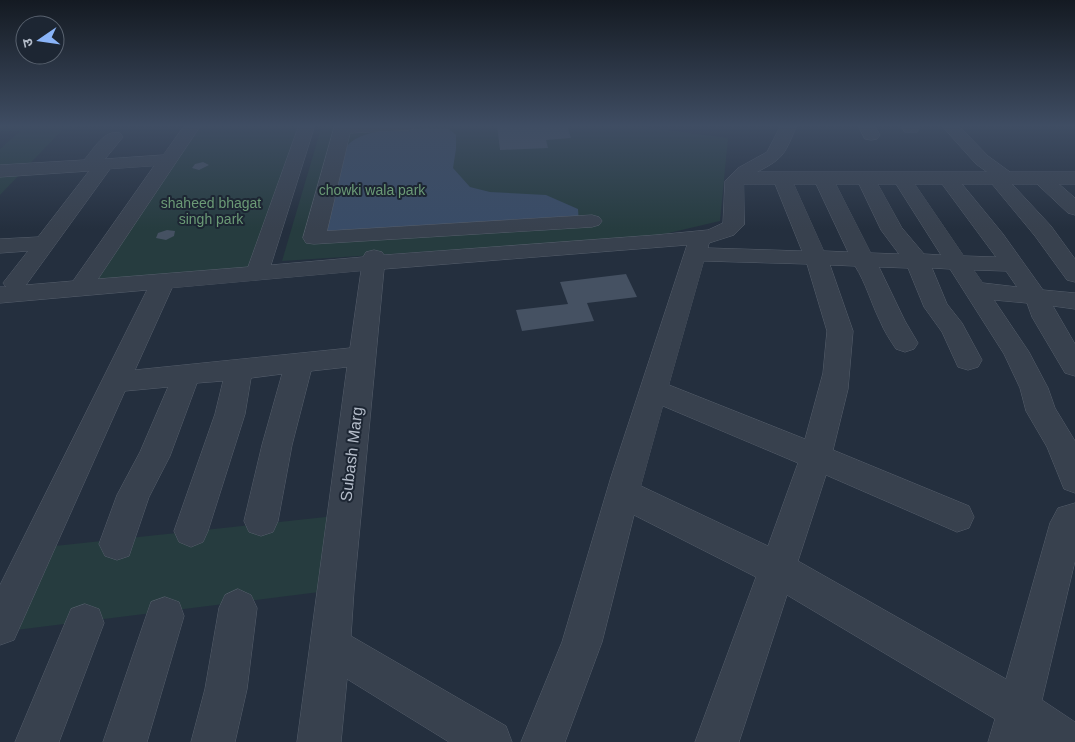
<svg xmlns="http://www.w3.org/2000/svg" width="1075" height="742" font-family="Arial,'Noto Sans Devanagari',sans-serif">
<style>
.green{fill:#263c3f}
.water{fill:#394c67}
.building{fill:#455162}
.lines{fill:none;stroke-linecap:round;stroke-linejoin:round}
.minor-casing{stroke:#565f6c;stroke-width:1}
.minor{fill:#38414e;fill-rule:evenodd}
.labels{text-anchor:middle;stroke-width:4;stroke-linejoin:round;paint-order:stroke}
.far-park-label{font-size:14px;fill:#6b9a76;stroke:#1d2633}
.street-label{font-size:16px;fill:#b4bcc9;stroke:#1d2633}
</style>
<rect width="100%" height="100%" fill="#242f3e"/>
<g class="green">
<polygon points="0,125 115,125 64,128 0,195 0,149 20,131 0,131"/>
<polygon points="193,125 307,125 257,272 83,288"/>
<polygon points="322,125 629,125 728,138 720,221 652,237 282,261"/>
<polygon points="344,515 335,590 0,632 36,548"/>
</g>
<path class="water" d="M448,128L456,135V149L453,168L470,187L490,192L546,195L578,209L579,223L551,230L328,235C322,219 327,207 330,190C332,179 342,149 351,142C374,125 421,129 448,128Z"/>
<g class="building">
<polygon points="497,125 567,125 571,138 546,140 548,148 500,150"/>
<polygon points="203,162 209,165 199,170 192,168 195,164"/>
<polygon points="167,230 175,231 174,236 166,240 156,238 158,233"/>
<polygon points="626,274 637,297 587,303 594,321 522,331 516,310 568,304 560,282"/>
</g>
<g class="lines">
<defs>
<g id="minor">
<path d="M185,125H201L98,279L248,267L299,125H315L271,265L363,257L366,252L374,250L382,252L384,255L656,235L708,230L723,223L725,181L738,168L767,152L781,125H797C785,153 785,158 757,172H987L976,164L941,125H958L988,156L1010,172H1075V184H1059L1075,198V215L1068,213L1037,184H1012L1051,226L1075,259V282L1067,280L1035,236L992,184H962L1003,234L1043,290L1075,293V309L1053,306L1075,344V376L1065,373L1032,317L1027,303L994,300L1029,352L1048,388L1055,408L1075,441V493L1064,489L1047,447L1026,411L1020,388L1004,354L950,269L932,268L947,304L962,323L982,360L978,367L968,370L958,367L942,332L924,307L908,268L879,267L905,321L918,343L914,349L905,352L896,349C890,340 884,331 880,321C871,303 866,283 855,266L830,265L853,331L848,389L833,450L969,506L974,517L969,528L957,532L826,475L798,561L1006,679L1050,523L1058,508L1075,503V561L1042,700L1075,722V742H988L995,719L787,595L739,742H695L756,577L634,515L602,642L565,742H521L562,642L611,477L687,245L384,269L354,590L351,636L506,726L512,742H449L347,679L341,742H297L347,367L311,371L292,445L278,521L273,532L261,536L249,532L244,521L262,445L282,374L251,378L245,414L208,531L203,542L191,547L179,542L174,531L215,414L223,381L197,383L170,456L149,497L129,556L117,560L105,556L99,544L117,495L140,452L168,387L125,391L14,640L0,645V585L147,290L0,303V287H6L3,283L28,251L0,253V239L38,237L89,171L0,177V165L84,160C94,149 104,129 120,133L123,137L105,159L163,155ZM154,166L73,281L26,285L110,169ZM744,184H775L802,251L708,248L709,243L734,235L744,225ZM794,184H816L848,252L824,251ZM836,184H859L881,230L899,254L871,253ZM878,184H896L941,255L924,254L902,228ZM915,184H942L996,257L964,256ZM704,261L807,264L827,331L823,373L805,439L669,385ZM974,270L1006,271L1017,287L983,283ZM361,271L350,348L135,370L172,288ZM663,406L798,463L768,546L641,486Z"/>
<polygon points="335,125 415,125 413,129 407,130 350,133 327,231 592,215 599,217 602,221 599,225 592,227 314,244 306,243 303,238"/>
<polygon points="858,125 874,125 880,135 877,139 871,140 865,139"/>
<polygon points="901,125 917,125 919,128 917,132 905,132"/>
<polygon points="238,589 251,595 257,608 247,689 235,742 191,742 205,689 219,608 225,595"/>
<polygon points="165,597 179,602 184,616 147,742 103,742 151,602"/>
<polygon points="85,604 99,609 104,623 59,742 15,742 71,609"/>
</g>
</defs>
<use href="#minor" class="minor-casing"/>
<use href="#minor" class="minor"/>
</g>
<linearGradient id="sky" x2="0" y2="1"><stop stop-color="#141a22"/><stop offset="0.55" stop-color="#3f4d63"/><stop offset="1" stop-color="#3f4d63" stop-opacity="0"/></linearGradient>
<rect width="1075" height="229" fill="url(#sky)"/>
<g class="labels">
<g class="far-park-label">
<text x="372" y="195">chowki wala park</text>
<text x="211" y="208">shaheed bhagat<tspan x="211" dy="16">singh park</tspan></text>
</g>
<g class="street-label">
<text transform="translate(351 454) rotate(-83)" y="6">Subash Marg</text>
</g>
</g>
<g transform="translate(40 40) rotate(257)"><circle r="24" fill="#1d2633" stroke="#59626f"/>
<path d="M0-4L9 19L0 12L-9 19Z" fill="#8ab4f8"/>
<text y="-8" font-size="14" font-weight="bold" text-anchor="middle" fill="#b4bcc9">उ</text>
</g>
</svg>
